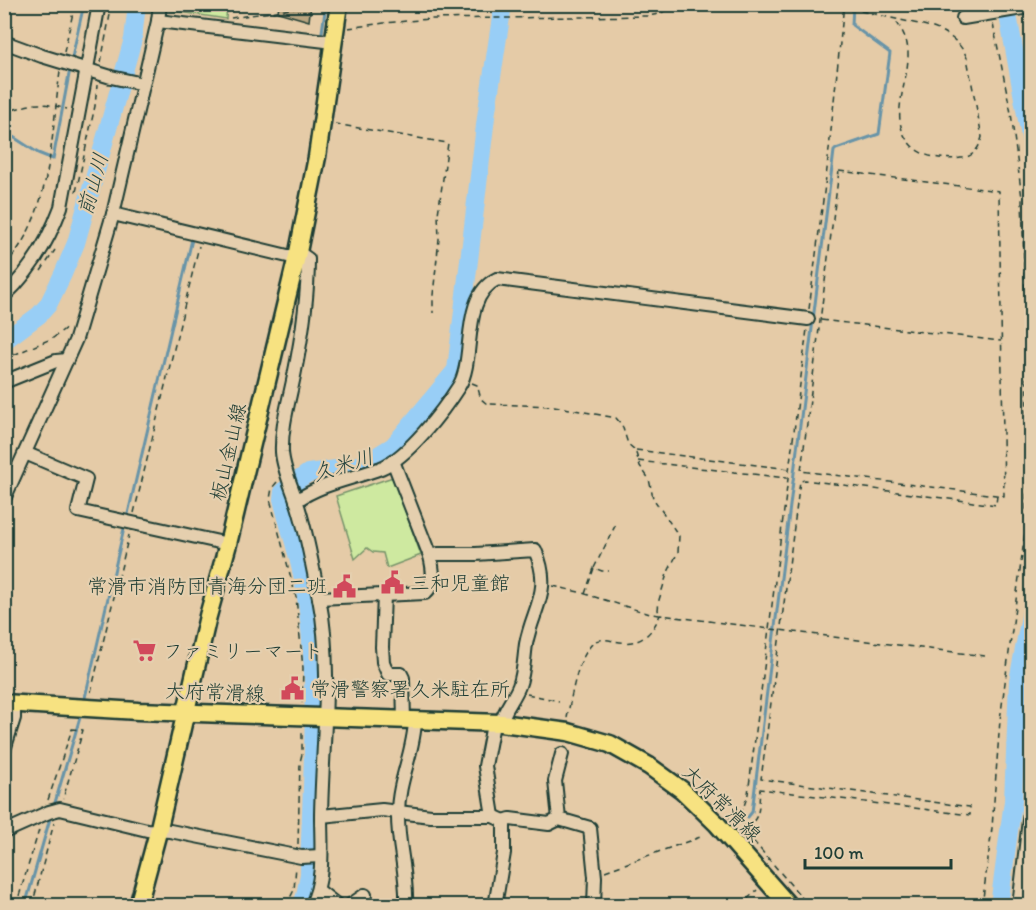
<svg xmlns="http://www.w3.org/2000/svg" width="1036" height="910" font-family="Itim,'Klee One',sans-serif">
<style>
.green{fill:#cee9a0;stroke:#76936a;stroke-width:1.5}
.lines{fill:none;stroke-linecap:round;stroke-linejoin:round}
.stream{stroke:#6894a8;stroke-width:3}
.river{stroke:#98cef6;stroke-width:18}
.building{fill:#b9a580;stroke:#1f3d34;stroke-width:1.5}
.minor-casing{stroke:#1f3d34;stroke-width:16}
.major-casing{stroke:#1f3d34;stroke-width:21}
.path{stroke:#1f3d34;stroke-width:1.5;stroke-dasharray:6 4.5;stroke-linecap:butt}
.minor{stroke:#e5cfae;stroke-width:12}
.major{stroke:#f7e281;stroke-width:16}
.labels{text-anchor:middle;stroke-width:4.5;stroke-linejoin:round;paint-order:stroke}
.street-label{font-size:20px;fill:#1f3d34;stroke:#e5cfae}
.poi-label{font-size:20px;fill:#1f3d34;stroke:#e5cfae;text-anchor:start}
.water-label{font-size:21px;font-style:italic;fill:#25443e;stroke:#e5cfae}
</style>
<rect width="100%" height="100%" fill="#e5cba7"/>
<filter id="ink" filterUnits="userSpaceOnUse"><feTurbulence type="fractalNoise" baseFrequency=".0167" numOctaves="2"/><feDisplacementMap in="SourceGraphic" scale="12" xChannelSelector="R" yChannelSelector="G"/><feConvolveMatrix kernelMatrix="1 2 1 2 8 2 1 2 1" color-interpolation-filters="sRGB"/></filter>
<g filter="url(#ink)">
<g class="green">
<polygon points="168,5 227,5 226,19 168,10"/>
<polygon points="393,477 421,555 387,568 383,553 373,552 367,548 355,559 336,496"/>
</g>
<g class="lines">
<g class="stream">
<polyline points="322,32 326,4"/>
<polyline points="71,62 84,4"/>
<polyline points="4,131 38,153 53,159 70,69"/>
<polyline points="127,518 193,235"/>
<polyline points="84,702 125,524"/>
<polyline points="54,806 81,714"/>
<polyline points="748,817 752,812 834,151 836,149 879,134 890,53 852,25 853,4"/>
<polyline points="25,906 51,815"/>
</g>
<g class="river">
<polyline points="1006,4 1032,148"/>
<polyline points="4,341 39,315 48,305 63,274 76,243 133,39 137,4"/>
<path d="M301,906L305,896L309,874C311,782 320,688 306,597C302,564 290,532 282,499L283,491L308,473L351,467L367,462L393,446L456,370L486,117L503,4"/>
<polyline points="999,906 1013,801 1018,681 1032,606"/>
</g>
</g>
<polygon class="building" points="279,4 311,4 309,21 278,12"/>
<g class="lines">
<defs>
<g id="minor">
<polyline points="963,18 1029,7"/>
<polyline points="158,21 334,42"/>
<polyline points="4,42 42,56 111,77 143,84"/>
<polyline points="113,214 296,258"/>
<path d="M298,252L308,259C308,298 302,337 294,376C289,401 281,427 282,452C283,468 291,485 296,500C307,531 312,566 319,598C333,668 322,746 321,816C321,845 325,880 311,906"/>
<path d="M4,296C31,271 48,242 61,207L99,4"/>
<polyline points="4,382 56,361 67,360"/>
<polyline points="25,453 86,479 78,511 228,544"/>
<polyline points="393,461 430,556"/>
<polyline points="4,499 76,339 113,214 158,21 160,4"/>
<path d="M296,501C322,483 352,479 381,468C408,457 443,411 459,386C476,359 460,297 497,279L808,319"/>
<polyline points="384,595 382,647 383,662 388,674 401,674 403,678 404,721"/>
<path d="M319,598L425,593C436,584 433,568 430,556L438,554H476L535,550C553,591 533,607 526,644C524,658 524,673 519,686C514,699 504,709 501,723"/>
<polyline points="493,724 485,766 493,816"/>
<polyline points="4,750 14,718 14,704"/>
<polyline points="562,754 555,781 559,819 590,828 595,877 594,906"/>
<polyline points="321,816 382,810 431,816 493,816 504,821 504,853 495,906"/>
<polyline points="504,821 510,819 549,824 559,819"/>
<polyline points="4,832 49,812 60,809 147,830 170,831 301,857 321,856"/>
<polyline points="319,891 338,906"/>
<polyline points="349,906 365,895"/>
<path d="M406,906C408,875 397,844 398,813C398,781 414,752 415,721"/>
<polyline points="1019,906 1032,794"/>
</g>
<g id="major">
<polyline points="4,703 138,711 501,723 568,732 610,744 649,766 682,790 717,824 789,906"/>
<polyline points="138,906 158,832 208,616 228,544 298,252 317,157 339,4"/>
</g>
</defs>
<use href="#minor" class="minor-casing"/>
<use href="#major" class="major-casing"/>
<g class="path">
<path d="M830,4C852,9 874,14 896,19C912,23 931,25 946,34C956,40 963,48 967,58L982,137C979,148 974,157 961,158C947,160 924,158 913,147C883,118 914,78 907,44C905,35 900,26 894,19"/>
<polyline points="231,18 324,4"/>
<polyline points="348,28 384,23 431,19 648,16 660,14 675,4"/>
<polyline points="64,52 75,4"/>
<polyline points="101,62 112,4"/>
<path d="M4,113C33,103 37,101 67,109"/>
<polyline points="335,124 448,143 438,214 439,239 433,295 433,313"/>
<polygon points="839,171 999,191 1004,496 801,471"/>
<polyline points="76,192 95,106 97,85"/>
<path d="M4,266C52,216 51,136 60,72"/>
<polyline points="41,271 55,250"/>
<polyline points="809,309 827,169 844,4"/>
<polyline points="4,310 10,305"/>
<polyline points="821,320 1001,341"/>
<polyline points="4,359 53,338 67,327"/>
<polyline points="472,383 477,385 481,399 487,404 554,406 616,418 622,425 628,444 635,450 640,466 649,479 653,498 679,536 678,552 667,574 659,600 658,610 660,615 650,614 579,592 553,586"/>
<polyline points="636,450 789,469"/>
<polyline points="638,461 787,478"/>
<polyline points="277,482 272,488 270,499 296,597 303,668 302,703"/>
<polyline points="134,513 199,246"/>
<polyline points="594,568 616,524"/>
<polyline points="585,594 594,568 602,571 609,571"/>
<polyline points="91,692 129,535"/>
<polyline points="527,694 559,701"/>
<path d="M567,718C572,695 576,662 592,644C605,628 639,665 660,615L985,656"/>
<polyline points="48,800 72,729 83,730 63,799"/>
<polyline points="737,814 749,836 809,906"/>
<polyline points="729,818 743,809 748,794 807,329"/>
<path d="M746,829C762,815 758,809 760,789L970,815V807L761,779L800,481L805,480L996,505L997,495"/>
<polyline points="298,844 300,762 302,754 302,729"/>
<polyline points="605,871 703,836"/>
<polyline points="16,906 39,830"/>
<polyline points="32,906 54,823"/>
<polyline points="286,906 294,890 296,866"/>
<polyline points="740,906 757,890"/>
<polyline points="982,906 992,828 1000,720 1026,525 1027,483 1026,326 1022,198 1011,113 993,24"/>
</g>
<use href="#minor" class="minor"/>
<use href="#major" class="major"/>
</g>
</g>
<defs>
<symbol id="civic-bare" viewBox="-9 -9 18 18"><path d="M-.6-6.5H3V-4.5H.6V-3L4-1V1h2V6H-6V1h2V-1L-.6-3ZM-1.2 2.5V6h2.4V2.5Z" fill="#d1495b" stroke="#e5cfae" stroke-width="2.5" paint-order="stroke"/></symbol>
<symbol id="supermarket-bare" viewBox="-9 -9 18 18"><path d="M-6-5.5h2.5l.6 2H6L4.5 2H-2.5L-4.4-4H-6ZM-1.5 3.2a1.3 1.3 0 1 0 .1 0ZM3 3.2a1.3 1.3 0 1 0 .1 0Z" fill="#d1495b" stroke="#e5cfae" stroke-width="2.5" paint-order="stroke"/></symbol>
</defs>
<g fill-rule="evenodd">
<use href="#civic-bare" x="376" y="566" width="33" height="33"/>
<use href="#civic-bare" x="328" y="570" width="33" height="33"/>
<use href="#supermarket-bare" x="128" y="634" width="33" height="33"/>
<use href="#civic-bare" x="276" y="672" width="33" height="33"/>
</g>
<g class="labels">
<g class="street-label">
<text transform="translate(228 452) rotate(-77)" y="7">板山金山線</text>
<text transform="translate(215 692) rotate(2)" y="7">大府常滑線</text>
<text transform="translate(722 803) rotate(44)" y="7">大府常滑線</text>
</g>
<g class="poi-label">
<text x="410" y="590">三和児童館</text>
<text x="327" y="593" text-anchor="end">常滑市消防団青海分団二班</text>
<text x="163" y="658">ファミリーマート</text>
<text x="310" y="696">常滑警察署久米駐在所</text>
</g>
<g class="water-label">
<text transform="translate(93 184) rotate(-74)" y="7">前山川</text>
<text transform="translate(343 465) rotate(-17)" y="7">久米川</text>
</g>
</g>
<rect width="1036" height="910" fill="none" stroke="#e5cfae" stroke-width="24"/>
<rect x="12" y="12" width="1012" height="886" fill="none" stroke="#1f3d34" stroke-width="2" filter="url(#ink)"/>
<path d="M805 859v9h146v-9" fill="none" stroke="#1f3d34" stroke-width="3"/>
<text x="814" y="859" font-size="18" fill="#1f3d34" stroke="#e5cfae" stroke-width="4.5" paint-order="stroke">100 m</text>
</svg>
